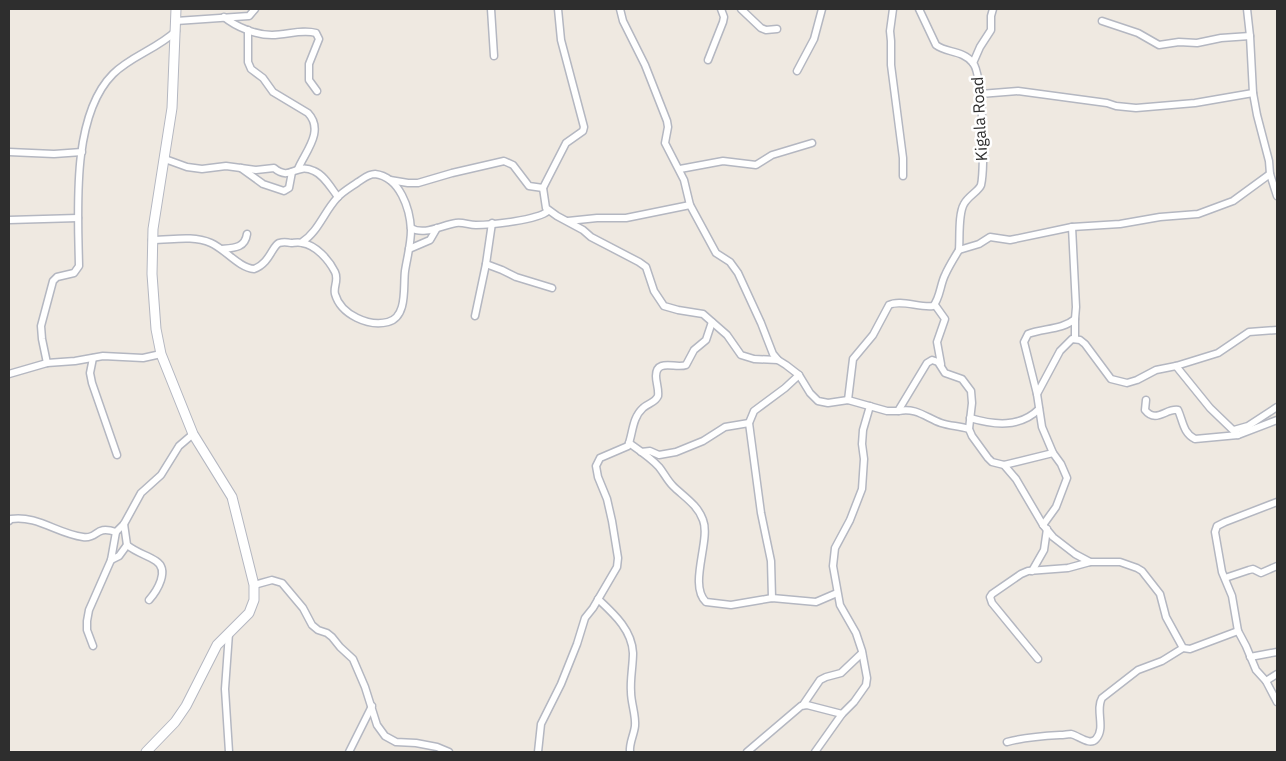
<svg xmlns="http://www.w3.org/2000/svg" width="1286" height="761" font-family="'IBM Plex Sans',sans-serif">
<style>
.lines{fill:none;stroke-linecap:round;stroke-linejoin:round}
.street-casing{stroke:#b4b7c1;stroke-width:9}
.secondary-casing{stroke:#b4b7c1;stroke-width:11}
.street{stroke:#fff;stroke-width:6}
.secondary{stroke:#fff;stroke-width:9}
.labels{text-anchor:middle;stroke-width:5;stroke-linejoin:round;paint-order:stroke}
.street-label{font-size:16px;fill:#2e2e2e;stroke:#fff}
</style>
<rect width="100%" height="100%" fill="#efe9e1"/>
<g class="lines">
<defs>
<g id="street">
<polyline points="491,9 494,56"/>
<polyline points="558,9 561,40 584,127 583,131 566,143 546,182 543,188 546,208 557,216 583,230 591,237 639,262 646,267 654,291 664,306 678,310 703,314 727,335 741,355 754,359 778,360 786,365 799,375 810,393 818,401 828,403 848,400 887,411 898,411 927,363 932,360 938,362 945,373 962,379 971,391 972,403 969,429 972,436 988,458 992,462 1004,465 1016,479 1043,525 1053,537 1075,554 1090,562 1120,562 1137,568 1142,571 1160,594 1166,617 1183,648 1190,649 1238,631"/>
<polyline points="620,9 623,21 645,65 667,121 668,127 665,143 684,180 690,205 716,253 730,262 738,273 761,323 773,354 778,360"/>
<polyline points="741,9 761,28 766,30 777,29"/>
<polyline points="893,9 890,31 891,41 891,65 903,158 903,176"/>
<path d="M919,9L936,45C946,53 963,50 973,63C983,75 985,168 981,185C979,191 968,196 964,204C958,214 960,238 959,250"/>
<polyline points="1247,9 1250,36 1253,93 1257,115 1269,161 1270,174 1277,196"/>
<path d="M224,17C236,27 256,35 272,35C287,35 302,29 316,33L319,39L309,64V80L317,91"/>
<polyline points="176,21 249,16 255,9"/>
<polyline points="1102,21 1138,33 1159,45 1179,42 1197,43 1221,38 1250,36"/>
<path d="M248,30V62L251,69L263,78L273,92L308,113C325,131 305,152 298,169"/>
<polyline points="708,60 723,22 724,17 721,9"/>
<polyline points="973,63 980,47 991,30 991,16 993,9"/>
<polyline points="797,71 814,39 822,9"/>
<polyline points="980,94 1018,91 1107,103 1116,106 1136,108 1195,103 1253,93"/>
<polyline points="9,152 54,154 82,152"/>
<path d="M165,159L187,167L202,169L226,166L256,170L274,168C291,182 295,162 314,171C324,175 331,188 338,197"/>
<polyline points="241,168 263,184 284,191 289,188 292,172"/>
<polyline points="680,169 723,161 756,165 772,155 812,143"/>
<polyline points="390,180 408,183 418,183 452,173 504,161 513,165 529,186 543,188"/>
<polyline points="9,220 78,218"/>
<polyline points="568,221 597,218 626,218 690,205"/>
<path d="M411,228C424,236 442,225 456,223C463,222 469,225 476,225C491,225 538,220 548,211"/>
<path d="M152,240C172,240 192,235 211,243C225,249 239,268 254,269C270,263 272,246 279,243C282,242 287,242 291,243C294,243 298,242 302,243C316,245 329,260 335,272C339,280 333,287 335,294C341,315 369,327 388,322C408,317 403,286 405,271C407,258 411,244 411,230C410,209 400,177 375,174C368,174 363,179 358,182C351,187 342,192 337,198C324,212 318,232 302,242"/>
<path d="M222,249C234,248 245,248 247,234"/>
<polyline points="409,249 430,240 437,228"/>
<polyline points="486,264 502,270 516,277 552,288"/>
<polyline points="935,305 945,319 937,342 941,364"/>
<polyline points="475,316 486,264 492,223"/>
<polyline points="1075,319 1075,339"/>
<polyline points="93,358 90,373 92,383 117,455"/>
<path d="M47,363L42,339L41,326L53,281L57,277L74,273L79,266C78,211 71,116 113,74C131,56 157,49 176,31"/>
<polyline points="1176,366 1210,408 1238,435"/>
<polyline points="9,374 47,363 75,361 103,356 143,358 161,354"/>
<polyline points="1037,394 1060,351 1072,339 1080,340 1085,344 1111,379 1127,383 1137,380 1156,370 1176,366 1218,353 1249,332 1277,330"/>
<path d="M848,400L853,359L873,335L889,305C900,299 920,308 933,306C940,299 940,285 945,275C949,266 954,258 959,250L979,244L990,237L1010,240L1072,227L1120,224L1160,217L1198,214L1233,201L1270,174"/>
<path d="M1146,400L1145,410C1156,424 1166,408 1178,410C1183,421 1183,433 1195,439L1238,435L1277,420"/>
<path d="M899,411C915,407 927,418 941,423C950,426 959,426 969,429"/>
<path d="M970,418C994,425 1020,428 1039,409"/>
<polyline points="1234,430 1248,426 1277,407"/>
<path d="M629,443C639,450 651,458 659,467C664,473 667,480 673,486C683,496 698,505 703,520C711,540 688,585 706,602L731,605L772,598L816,602L837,593"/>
<polyline points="641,452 650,451 659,455 676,452 703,441 725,427 749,423"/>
<polyline points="1004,465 1053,453"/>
<polyline points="1277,502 1225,522 1217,526 1215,532 1222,572 1232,596 1238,631 1246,646 1256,670 1266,681 1277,702"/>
<path d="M9,521L11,519C37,515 58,534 83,537C99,539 94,525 116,532"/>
<path d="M124,524L127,545C137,553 147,555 156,561C170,570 157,591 149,600"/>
<path d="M1043,525L1056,507L1067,478L1061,464L1053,453L1042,427L1037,394L1024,342L1028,334C1043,328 1062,330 1075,319L1076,307L1072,227"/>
<polyline points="111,560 119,556 127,545"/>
<polyline points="1032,571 1044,550 1047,529"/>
<polyline points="1225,578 1249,570 1253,569 1261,573 1277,566"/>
<polyline points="254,585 272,580 282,583 303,608 312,625 318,630 327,633 332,637 340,647 353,659 365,687 377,725 385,736 396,742 416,743 437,747 449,752"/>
<polyline points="772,598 771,561 761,513 749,423 754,411 785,388 799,375"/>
<path d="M598,599C614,614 632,630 633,653C633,666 630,679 631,692C631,703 636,715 635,726C634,735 629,743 630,752"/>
<polyline points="93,646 87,630 87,621 89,610 111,560 116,532 124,524 141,493 161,475 179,446 193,434"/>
<polyline points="1250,657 1277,652"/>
<polyline points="1038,659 992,603 990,597 992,594 1021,574 1028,571 1068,568 1090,562"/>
<polyline points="1266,681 1277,674"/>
<polyline points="803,705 820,680 826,677 841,673 862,653"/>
<path d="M1007,742C1025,737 1041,736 1060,735C1064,735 1068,734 1071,734C1079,736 1090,746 1096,739C1106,728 1095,710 1102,698L1138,670L1162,661L1183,648"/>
<polyline points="229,752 225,689 229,633"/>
<polyline points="349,752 372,706"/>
<path d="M538,752L541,724L561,684L577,644L585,618L593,608L617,567L618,558L612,521L607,499L598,477L596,466L600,458L628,446C633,433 632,418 643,408C648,403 655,403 658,396C659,389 656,383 656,376C656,358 676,369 686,365L694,350L706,340L712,322"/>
<polyline points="747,752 801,706 807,705 842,714"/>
<polyline points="815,752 842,714 854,702 866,685 867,678 862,651 856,633 840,605 833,566 835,548 850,520 862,489 864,459 862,444 863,430 870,406"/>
</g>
<polyline id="secondary" points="146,752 175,722 186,706 217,645 249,613 254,600 254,585 232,497 193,434 161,354 156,329 152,274 153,229 172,108 176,9"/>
</defs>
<use href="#street" class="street-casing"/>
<use href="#secondary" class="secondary-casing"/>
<use href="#street" class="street"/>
<use href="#secondary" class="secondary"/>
</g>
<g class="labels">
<g class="street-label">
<text transform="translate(979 119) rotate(-93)" y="6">Kigala Road</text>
</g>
</g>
<rect width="1286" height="761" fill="none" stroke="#2e2e2e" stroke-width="20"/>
</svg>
